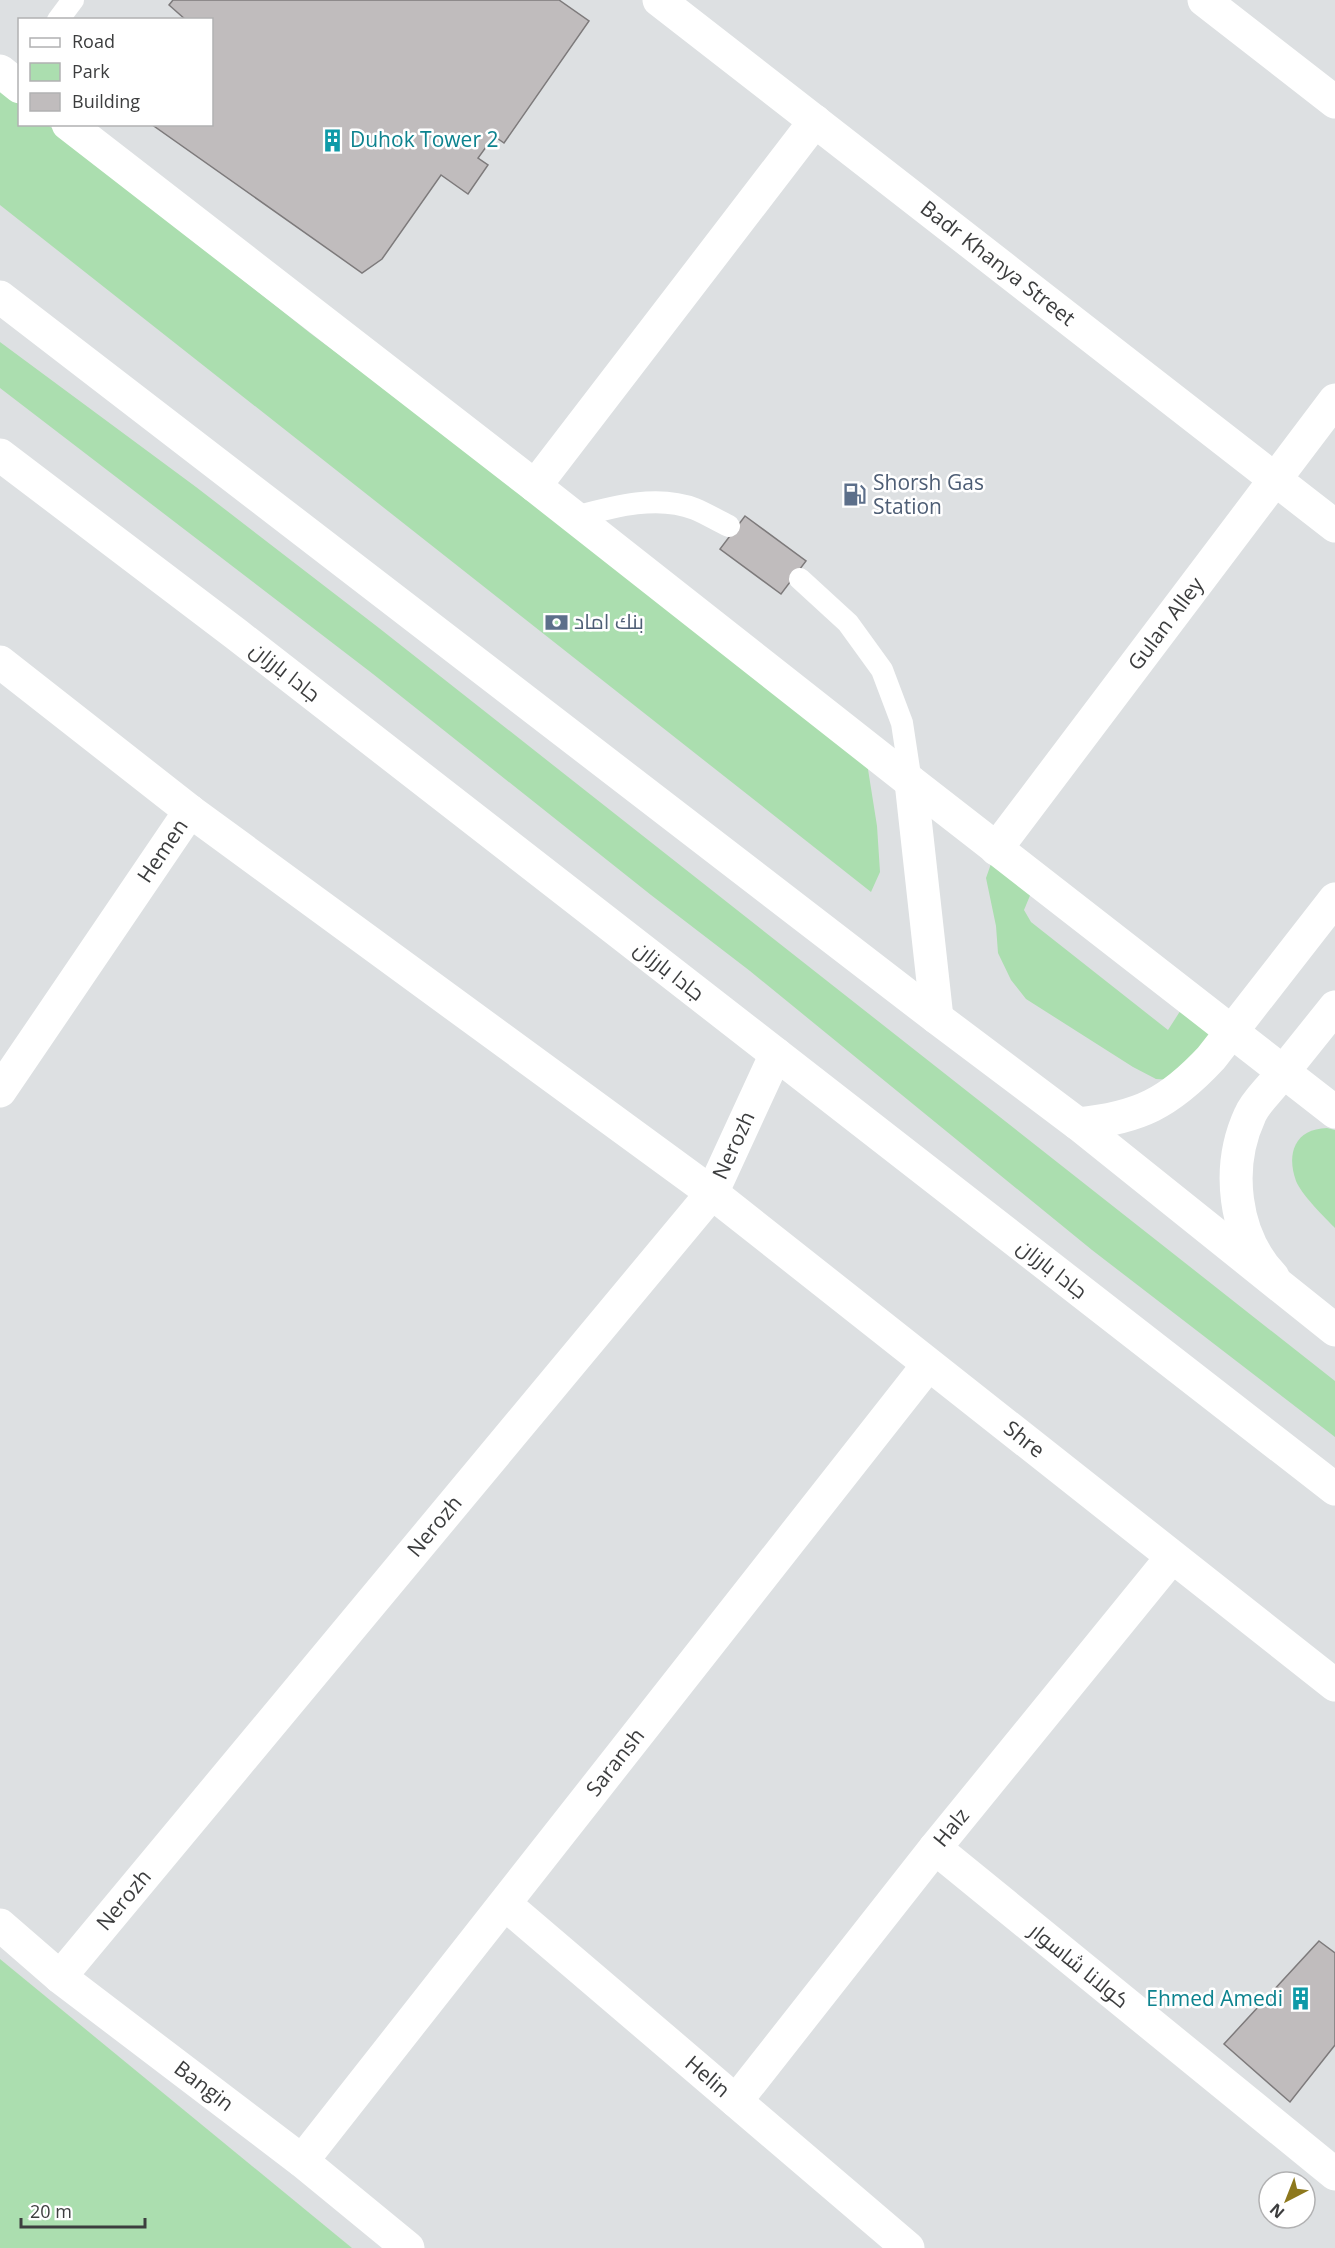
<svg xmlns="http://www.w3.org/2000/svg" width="1335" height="2248" font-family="'Open Sans',Cairo,sans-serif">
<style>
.green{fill:#abdeaf}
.building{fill:#c0bcbd;stroke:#7d7a7b;stroke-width:1.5}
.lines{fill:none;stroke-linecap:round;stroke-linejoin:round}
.service{stroke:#fff;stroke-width:22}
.minor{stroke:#fff;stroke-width:33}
.tertiary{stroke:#fff;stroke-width:33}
.secondary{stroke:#fff;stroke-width:33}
.motorway{stroke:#fff;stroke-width:33}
.labels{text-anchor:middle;stroke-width:5;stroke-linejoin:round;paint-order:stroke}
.culture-label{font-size:21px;fill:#0d838f;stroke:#fff;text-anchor:start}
.street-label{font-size:21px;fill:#3c3d3e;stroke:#fff}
.service-label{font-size:21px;fill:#4e5e75;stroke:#fff;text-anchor:start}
</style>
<rect width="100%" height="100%" fill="#dde0e2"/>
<g class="green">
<polygon points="0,86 19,102 20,124 48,125 310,333 671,603 867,763 877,826 880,872 871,892 0,205"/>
<polygon points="0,342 196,487 379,628 1335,1381 1335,1437 1092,1250 750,971 651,895 373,674 0,388"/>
<polygon points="992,861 1034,886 1024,910 1031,922 1168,1030 1186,1002 1218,1034 1173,1080 1156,1079 1133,1067 1026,999 1011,980 998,953 996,926 986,878"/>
<path d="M1327,1128L1335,1130V1228C1325,1218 1301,1194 1296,1181C1286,1153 1295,1129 1327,1128Z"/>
<polygon points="0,1959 352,2248 0,2248"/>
</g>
<g class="building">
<polygon points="173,0 559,0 589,21 504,143 494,136 478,158 488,165 468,194 441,175 382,259 362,273 151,124 212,124 212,20 186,20 169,5"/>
<polygon points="745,516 806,561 781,594 720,549"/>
<polygon points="1319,1941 1335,1953 1335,2045 1290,2102 1224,2044"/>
</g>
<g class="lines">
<g class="service">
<polyline points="58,20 73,0"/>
<path d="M575,517C612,507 657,494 695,509C707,514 718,521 729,526"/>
<polyline points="800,579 848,623 882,670 902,723 911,782"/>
</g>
<g class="minor">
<path id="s1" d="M659,0L1335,526"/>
<polyline points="1204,0 1335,102"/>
<polyline points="535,486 815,121"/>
<path id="s2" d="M996,849L1335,400"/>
<path id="s3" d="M0,1091L190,811"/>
<polyline points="935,1848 1335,2174"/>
<path id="s4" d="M505,1904L908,2248"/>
<path id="s5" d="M0,1925L60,1977L302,2161L408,2248"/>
<path id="s6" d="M60,1977L712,1193L776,1054"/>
<path id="s7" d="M736,2101L935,1848L1172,1557"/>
<path id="s8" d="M302,2161L928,1365"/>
</g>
<g class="tertiary">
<path d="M1078,1124C1139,1118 1169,1103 1211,1058L1335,899"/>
<path d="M1273,1277C1233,1235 1226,1167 1250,1115C1255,1103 1267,1092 1275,1082C1295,1057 1315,1032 1335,1007"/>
</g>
<g class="secondary">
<polyline points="0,71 20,87"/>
<polyline points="68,124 535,486 911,782 1335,1112"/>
<path id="s9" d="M0,662L190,811L712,1193L1335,1685"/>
</g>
<g class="motorway">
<polyline points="0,297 937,1018 1078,1124 1335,1330"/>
<polyline points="0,455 236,634 1335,1489"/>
<polyline points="911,782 937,1018"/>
</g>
</g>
<defs>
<symbol id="building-bare" viewBox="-9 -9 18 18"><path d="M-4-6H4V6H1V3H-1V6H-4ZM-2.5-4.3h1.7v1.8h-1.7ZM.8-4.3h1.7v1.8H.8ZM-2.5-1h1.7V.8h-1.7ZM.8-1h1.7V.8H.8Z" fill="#0f9aa8" stroke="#fff" stroke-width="2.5" paint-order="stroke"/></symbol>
<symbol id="fuel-bare" viewBox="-9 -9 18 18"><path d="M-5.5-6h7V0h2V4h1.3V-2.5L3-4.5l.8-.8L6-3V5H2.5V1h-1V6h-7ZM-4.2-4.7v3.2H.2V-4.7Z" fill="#5c6f8a" stroke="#fff" stroke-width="2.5" paint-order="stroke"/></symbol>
<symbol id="bank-bare" viewBox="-9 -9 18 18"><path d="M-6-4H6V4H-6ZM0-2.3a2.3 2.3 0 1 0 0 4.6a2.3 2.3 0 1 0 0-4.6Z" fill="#5c6f8a" stroke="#fff" stroke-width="2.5" paint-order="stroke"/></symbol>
</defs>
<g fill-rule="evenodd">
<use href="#building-bare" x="316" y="124" width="33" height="33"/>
<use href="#fuel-bare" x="838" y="478" width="33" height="33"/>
<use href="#bank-bare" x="540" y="606" width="33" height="33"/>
<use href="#building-bare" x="1284" y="1982" width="33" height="33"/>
</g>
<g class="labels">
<g class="culture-label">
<text x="350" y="147">Duhok Tower 2</text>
<text x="1283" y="2006" text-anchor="end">Ehmed Amedi</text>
</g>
<g class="street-label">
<text dy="7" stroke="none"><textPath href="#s1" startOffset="429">Badr Khanya Street</textPath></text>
<text dy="7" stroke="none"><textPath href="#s2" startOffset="282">Gulan Alley</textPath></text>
<text transform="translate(285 672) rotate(38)" y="7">جادا بارزان</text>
<text dy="7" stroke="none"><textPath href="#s3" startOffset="290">Hemen</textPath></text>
<text transform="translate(669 971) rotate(38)" y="7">جادا بارزان</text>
<text dy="7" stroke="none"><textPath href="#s6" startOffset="1072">Nerozh</textPath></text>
<text transform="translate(1052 1269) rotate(38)" y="7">جادا بارزان</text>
<text dy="7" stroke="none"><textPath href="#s9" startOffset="1286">Shre</textPath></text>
<text dy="7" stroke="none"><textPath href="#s6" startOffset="586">Nerozh</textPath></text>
<text dy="7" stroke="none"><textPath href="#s8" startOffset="507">Saransh</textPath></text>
<text dy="7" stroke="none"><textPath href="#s7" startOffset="348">Halz</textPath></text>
<text dy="7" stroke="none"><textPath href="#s6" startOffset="100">Nerozh</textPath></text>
<text transform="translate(1079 1966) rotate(39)" y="7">كولانا شاسوار</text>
<text dy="7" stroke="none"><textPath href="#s4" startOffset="266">Helin</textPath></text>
<text dy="7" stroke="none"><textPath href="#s5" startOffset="260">Bangin</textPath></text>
</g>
<g class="service-label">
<text x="873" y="490">Shorsh Gas<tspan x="873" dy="24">Station</tspan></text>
<text x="574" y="629">بنك اماد</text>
</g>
</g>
<rect x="18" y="18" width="195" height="108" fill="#ffffff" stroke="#b1b1b2" stroke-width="1.5"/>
<rect x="30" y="38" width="30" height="9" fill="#ffffff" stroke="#b1b1b2" stroke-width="1.5"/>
<text x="72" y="48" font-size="18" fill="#3c3d3e">Road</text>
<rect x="30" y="63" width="30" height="18" fill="#abdeaf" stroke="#b1b1b2" stroke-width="1.5"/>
<text x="72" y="78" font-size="18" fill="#3c3d3e">Park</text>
<rect x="30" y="93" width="30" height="18" fill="#c0bcbd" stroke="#b1b1b2" stroke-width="1.5"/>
<text x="72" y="108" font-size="18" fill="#3c3d3e">Building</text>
<g transform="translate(1287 2200) rotate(222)"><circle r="28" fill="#ffffff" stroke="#b1b1b2" stroke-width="1.5"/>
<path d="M0-4.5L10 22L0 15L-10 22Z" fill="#8d781d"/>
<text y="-9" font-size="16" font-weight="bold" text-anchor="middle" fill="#3c3d3e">N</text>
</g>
<path d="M21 2218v9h124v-9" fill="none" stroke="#3c3d3e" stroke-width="3"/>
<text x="30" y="2218" font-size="18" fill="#3c3d3e" stroke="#ffffff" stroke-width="4.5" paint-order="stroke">20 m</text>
</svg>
